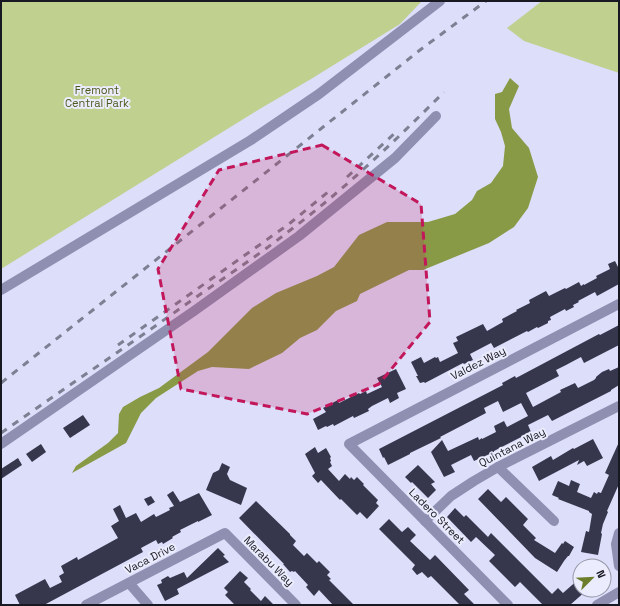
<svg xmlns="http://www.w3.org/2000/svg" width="620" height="606" font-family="'Space Grotesk',sans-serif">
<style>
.green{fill:#c0d08e}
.water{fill:#889a46}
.building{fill:#36374d}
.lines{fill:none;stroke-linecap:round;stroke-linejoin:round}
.minor{stroke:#8e8fb1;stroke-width:10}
.rail{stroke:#7d7f92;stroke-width:3;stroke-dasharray:7 7;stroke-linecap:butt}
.marked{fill:#c2185b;fill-opacity:0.2;stroke:#c2185b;stroke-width:3;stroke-dasharray:8 5;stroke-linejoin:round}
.labels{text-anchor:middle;stroke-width:4;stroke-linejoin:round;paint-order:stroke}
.park-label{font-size:11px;fill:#4e5a1d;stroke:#ebecfd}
.street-label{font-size:11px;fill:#171821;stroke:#ebecfd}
</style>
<rect width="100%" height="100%" fill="#dcdefa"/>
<g class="green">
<polygon points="1,1 422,1 400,24 311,79 258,110 1,269"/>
<polygon points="542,1 619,1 619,73 524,41 507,28"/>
</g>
<polygon class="water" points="510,78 519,86 509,109 512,128 529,148 538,177 528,208 514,227 489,243 423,270 409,270 360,294 357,301 336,311 317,330 300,338 282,353 249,369 212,367 198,371 156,398 141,413 126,443 72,473 76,466 108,443 118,433 119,414 123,407 140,397 159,388 208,352 252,308 276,293 317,276 334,267 359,235 387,222 428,222 455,214 472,200 477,191 491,183 503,166 505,146 501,132 495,119 495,94 502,92"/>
<g class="building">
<polygon points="615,261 619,269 619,284 597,296 595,292 578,301 579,302 573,305 574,307 566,311 565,309 550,317 551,320 548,321 548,323 538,328 537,327 528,332 527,331 494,348 491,343 470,354 473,360 464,364 463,363 425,383 424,382 420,383 416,376 418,376 411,362 421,357 424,363 435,357 436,358 438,357 440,362 458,353 453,343 458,341 456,337 483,324 487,331 503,322 502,319 517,311 516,310 530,303 529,300 546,291 549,296 565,288 566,289 579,282 581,286 584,284 584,285 597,278 596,276 610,269 608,264"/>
<polygon points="619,325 619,345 584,363 581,357 566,365 556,370 559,376 526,393 533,407 561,392 560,390 575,383 578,388 594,380 596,378 596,377 602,372 609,369 610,371 619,367 619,385 611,390 611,391 552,421 548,415 528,425 531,432 494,451 494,452 474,461 471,455 451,465 455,472 444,477 431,452 442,440 448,451 478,437 479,440 482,438 482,439 496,432 494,426 504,421 507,427 528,416 521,403 503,412 498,401 484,408 486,413 440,437 441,438 410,453 410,454 388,465 384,457 383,458 379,449 503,385 502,383 515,376 516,378 599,334 600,335"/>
<polygon points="396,369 406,389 397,393 399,398 390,403 388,398 372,406 368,409 369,411 354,418 353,416 334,426 333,424 327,427 326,426 318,430 313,419 326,412 323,408 338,400 339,403 359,393 360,394 366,391 367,394 382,387 377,378"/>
<polygon points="83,415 90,425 70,438 63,428"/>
<polygon points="593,439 603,458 587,466 584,461 577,465 579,460 539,481 532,467 551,456 553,460 573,448 574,449"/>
<polygon points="619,442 619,484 607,511 608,512 603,524 601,533 602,534 598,555 581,552 586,531 589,532 592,514 589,512 589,511 558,499 559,498 552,495 558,481 569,486 571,480 580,484 577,492 591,498 594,492 597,494 598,492 601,493 609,475 605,473"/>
<polygon points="41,444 46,452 32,462 26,454"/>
<polygon points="315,447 318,453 326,448 331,457 330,458 331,461 330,462 332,466 328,469 339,481 345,474 350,479 351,477 354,480 357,477 364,484 363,485 378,500 376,503 379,506 367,519 360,512 357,515 341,499 340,500 321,480 318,483 312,476 315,473 305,454"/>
<polygon points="18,458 22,465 1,479 1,469"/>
<polygon points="222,463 230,467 227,474 230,480 247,488 241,505 206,490 213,473 219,470"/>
<polygon points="418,465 435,482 431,484 436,490 428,498 412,482 411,483 405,477"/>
<polygon points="488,489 501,502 506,497 528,519 523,525 536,538 534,540 555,553 562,543 563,544 565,541 574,547 569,556 568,556 564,561 557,572 535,558 478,499"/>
<polygon points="173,491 180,502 199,493 212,515 198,522 198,521 180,530 181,532 172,537 173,538 163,544 162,542 158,544 156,540 141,548 143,552 44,605 20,605 15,595 45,579 50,588 62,582 59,576 64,573 61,566 77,557 78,560 118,538 111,526 119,521 113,509 120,505 126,518 136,513 141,522 154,514 156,517 170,510 169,508 174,506 167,495"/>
<polygon points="151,496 155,502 148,506 144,499"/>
<polygon points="256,501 290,534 290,535 296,541 293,545 304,556 307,553 317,563 319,561 330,572 327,575 331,579 329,580 354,605 333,605 319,590 314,596 306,587 308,585 295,571 294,572 292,571 290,572 283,564 284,564 239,518"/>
<polygon points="455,508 464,517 466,515 488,537 491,533 552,594 558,588 563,593 580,578 580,590 587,590 570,605 543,605 520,582 515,587 489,561 495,555 476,537 471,542 447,517"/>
<polygon points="389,519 402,532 408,527 416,535 410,541 430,560 435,555 469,590 464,594 475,605 460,605 431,576 428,578 422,572 417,575 412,569 415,565 379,529"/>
<polygon points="218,548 225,555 223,556 229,562 177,589 179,594 165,601 157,585 162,583 161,580 168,576 170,578 184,572 187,578"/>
<polygon points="240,571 248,578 244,582 251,589 250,590 261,601 265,596 274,605 235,605 225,595 228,592 224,588"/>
</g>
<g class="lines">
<g class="minor">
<polyline points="1,290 251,140 319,94 440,1"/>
<polyline points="1,444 194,311 299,236 395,158 436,116"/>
<polyline points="498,467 554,521"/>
<polyline points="425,521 451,496 474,481 498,467 619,406"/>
<polyline points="619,533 616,544 619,566"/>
<polyline points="129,583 148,605"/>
<polyline points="86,605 225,533 296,605"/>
<polyline points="508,605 349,444 619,304"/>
<polyline points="597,605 619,592"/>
</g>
<g class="rail">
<polyline points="347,177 394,134"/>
<polyline points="118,345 289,224 328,192"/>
<polyline points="1,383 420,50 486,1"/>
<path d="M1,433C68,386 136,340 202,293C233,272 264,251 293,228C347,187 396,140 444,92"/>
</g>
</g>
<path class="marked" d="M322,145L421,204L430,322L379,384L307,414L181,389L158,269L219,170Z"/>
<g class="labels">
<g class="park-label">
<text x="97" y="94">Fremont<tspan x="97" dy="13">Central Park</tspan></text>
</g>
<g class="street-label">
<text transform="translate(478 363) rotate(-27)" y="4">Valdez Way</text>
<text transform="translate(512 447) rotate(-27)" y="4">Quintana Way</text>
<text transform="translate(437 516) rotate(45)" y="4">Ladero Street</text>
<text transform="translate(150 558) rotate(-27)" y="4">Vaca Drive</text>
<text transform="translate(269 561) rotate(45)" y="4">Marabu Way</text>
</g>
</g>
<rect width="620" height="606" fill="none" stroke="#171821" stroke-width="4"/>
<g transform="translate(592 578) rotate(66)"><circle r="19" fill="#ebecfd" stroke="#9697a5"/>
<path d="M0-3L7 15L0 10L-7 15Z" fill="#6c7d2c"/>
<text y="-6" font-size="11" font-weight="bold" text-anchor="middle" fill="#171821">N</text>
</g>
</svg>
